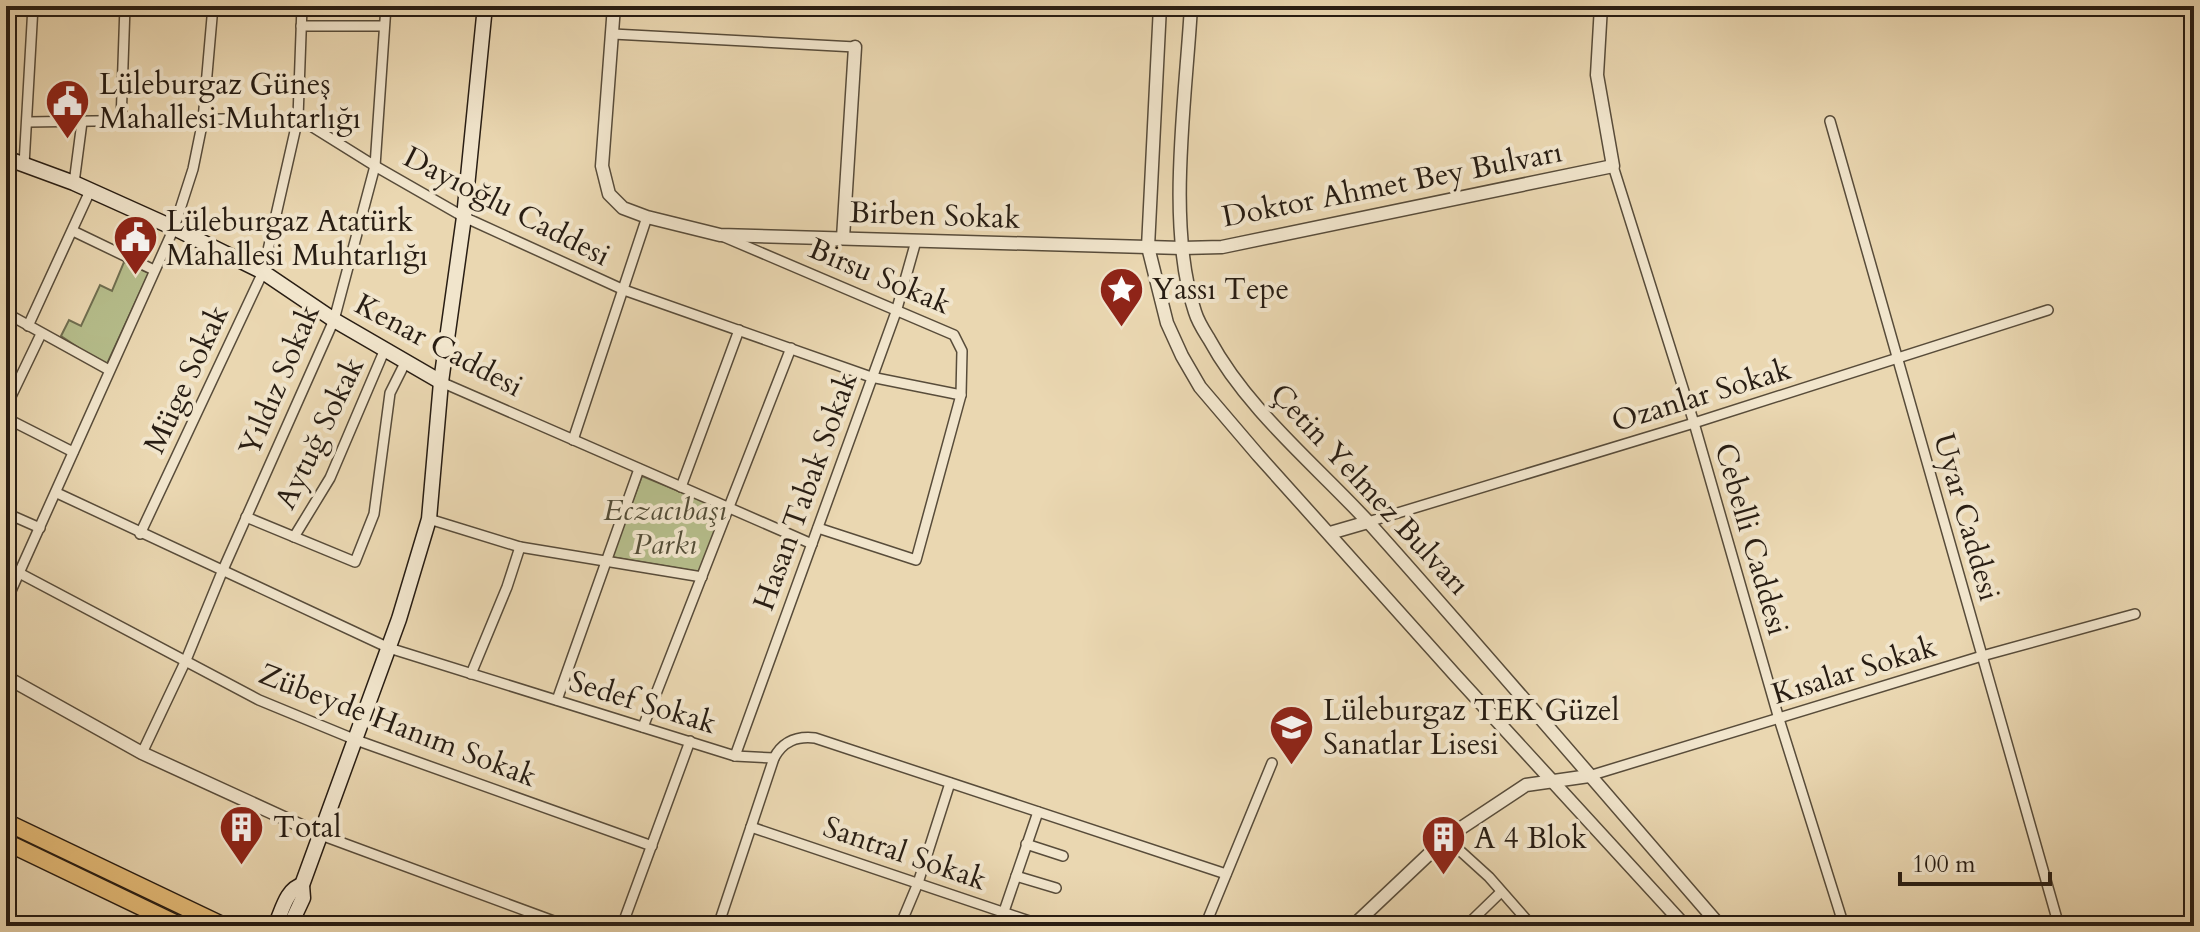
<svg xmlns="http://www.w3.org/2000/svg" width="2200" height="932" font-family="Cardo,serif">
<style>
.green{fill:#b6be8c;stroke:#6f6e50;stroke-width:2}
.lines{fill:none;stroke-linecap:round;stroke-linejoin:round}
.minor-casing{stroke:#584c3a;stroke-width:12}
.tertiary-casing{stroke:#584c3a;stroke-width:15}
.secondary-casing{stroke:#281d13;stroke-width:17}
.trunk-casing{stroke:#281d13;stroke-width:19}
.minor{stroke:#f1e5cc;stroke-width:9}
.tertiary{stroke:#f1e5cc;stroke-width:12}
.secondary{stroke:#f1e5cc;stroke-width:14}
.trunk{stroke:#e5bc78;stroke-width:16}
.labels{text-anchor:middle;stroke-width:8;stroke-linejoin:round;paint-order:stroke}
.poi-label{font-size:30px;fill:#281d13;stroke:#f1e5cc;text-anchor:start}
.street-label{font-size:30px;fill:#281d13;stroke:#f1e5cc}
.park-label{font-size:30px;font-style:italic;fill:#534d37;stroke:#f1e5cc}
</style>
<rect width="100%" height="100%" fill="#ead7b1"/>
<filter id="stains"><feTurbulence type="fractalNoise" baseFrequency=".0025" numOctaves="4"/><feColorMatrix values="0 0 0 0 .2 0 0 0 0 .09 0 0 0 0 .02 0 0 0 .5 -.17"/></filter>
<radialGradient id="worn" r=".72"><stop offset=".6" stop-color="#630" stop-opacity="0"/><stop offset="1" stop-color="#630" stop-opacity=".3"/></radialGradient>
<g class="green">
<polygon points="124,262 149,273 106,366 61,336 69,320 81,326 100,285 112,291"/>
<polygon points="642,476 725,510 700,572 611,557"/>
</g>
<g class="lines">
<defs>
<g id="minor">
<polyline points="301,26 384,26"/>
<polyline points="613,34 855,47"/>
<polyline points="1830,121 2059,926"/>
<polyline points="28,122 298,118 375,166 464,217 624,290 871,377 961,395"/>
<polyline points="121,122 125,6"/>
<polyline points="24,165 33,6"/>
<polyline points="1613,166 1694,423 1779,719 1844,926"/>
<polyline points="74,183 82,122"/>
<polyline points="73,231 154,270"/>
<polyline points="722,236 954,335 962,351 961,395 916,560 818,528"/>
<polyline points="6,313 109,370"/>
<polyline points="28,326 90,191"/>
<polyline points="441,382 812,544"/>
<polyline points="6,407 41,334"/>
<polyline points="6,418 73,452"/>
<polyline points="573,440 647,217"/>
<polyline points="681,487 739,330"/>
<path d="M57,493L389,648L735,756L774,758C783,741 797,736 815,738L1226,874"/>
<polyline points="6,513 40,528"/>
<polyline points="246,517 355,562 374,514 390,393 406,361"/>
<polyline points="429,519 520,547 702,577"/>
<polyline points="1368,522 1694,423 2048,310"/>
<polyline points="140,534 263,272 298,118 302,6"/>
<polyline points="294,537 330,478 385,349"/>
<polyline points="6,566 259,700 356,740 652,846"/>
<polyline points="6,602 174,228 193,169 203,120 213,6"/>
<polyline points="471,674 507,587 520,547"/>
<polyline points="557,700 639,469"/>
<polyline points="643,727 791,348"/>
<polyline points="142,753 186,660 222,572 334,320 375,166 386,6"/>
<polyline points="735,756 896,312 916,241"/>
<polyline points="1589,776 1982,656 2135,614"/>
<polyline points="751,827 1044,926"/>
<polyline points="321,835 567,926"/>
<polyline points="1446,838 1489,877 1532,926"/>
<polyline points="1026,844 1063,856"/>
<polyline points="1016,876 1056,888"/>
<polyline points="622,926 690,741"/>
<polyline points="718,926 774,758"/>
<polyline points="900,926 918,883 950,783"/>
<polyline points="999,926 1038,812"/>
<polyline points="1205,926 1272,763"/>
<polyline points="1466,926 1501,892"/>
<polyline points="2184,926 2191,924"/>
</g>
<g id="tertiary">
<polyline points="614,6 602,166 609,194 623,208 647,217 720,235 1182,248 1222,247 1613,166 1597,75 1601,6"/>
<polyline points="1160,6 1148,247 1167,323 1182,356 1200,387 1258,455 1456,676 1685,926"/>
<path d="M1191,6C1186,98 1166,226 1195,312C1198,322 1204,331 1209,339C1248,411 1316,465 1371,525C1489,657 1604,792 1720,926"/>
<polyline points="843,238 855,47"/>
<polyline points="1330,533 1368,522"/>
<polyline points="6,677 142,753 321,835"/>
<polyline points="6,923 12,926"/>
<polyline points="1353,926 1446,838 1526,785 1589,776"/>
</g>
<g id="secondary">
<polyline points="6,158 74,183 174,228 263,272 334,320 441,382"/>
<path d="M275,926C282,912 286,889 302,885"/>
<polyline points="290,926 303,898 302,885 399,619 429,519 441,382 464,217 485,6"/>
</g>
<g id="trunk">
<polyline points="6,822 224,926"/>
<polyline points="6,842 181,926"/>
</g>
</defs>
<use href="#minor" class="minor-casing"/>
<use href="#tertiary" class="tertiary-casing"/>
<use href="#secondary" class="secondary-casing"/>
<use href="#trunk" class="trunk-casing"/>
<use href="#minor" class="minor"/>
<use href="#tertiary" class="tertiary"/>
<use href="#secondary" class="secondary"/>
<use href="#trunk" class="trunk"/>
</g>
<defs>
<symbol id="civic-pin" viewBox="-11 -11 22 30"><path d="M0 17L-7.5 6A9.5 9.5 0 1 1 7.5 6Z" fill="#8f2418" stroke="#f1e5cc"/><path d="M-.6-6.5H3V-4.5H.6V-3L4-1V1h2V6H-6V1h2V-1L-.6-3ZM-1.2 2.5V6h2.4V2.5Z" fill="#fff"/></symbol>
<symbol id="sight-pin" viewBox="-11 -11 22 30"><path d="M0 17L-7.5 6A9.5 9.5 0 1 1 7.5 6Z" fill="#8f2418" stroke="#f1e5cc"/><path d="M0-6L1.8-2.2L6-1.7L2.9 1.2L3.7 5.4L0 3.3L-3.7 5.4L-2.9 1.2L-6-1.7L-1.8-2.2Z" fill="#fff"/></symbol>
<symbol id="school-pin" viewBox="-11 -11 22 30"><path d="M0 17L-7.5 6A9.5 9.5 0 1 1 7.5 6Z" fill="#8f2418" stroke="#f1e5cc"/><path d="M0-5L7-2L0 1L-7-2ZM-4 1L0 2.5L4 1V4Q0 6-4 4Z" fill="#fff"/></symbol>
<symbol id="building-pin" viewBox="-11 -11 22 30"><path d="M0 17L-7.5 6A9.5 9.5 0 1 1 7.5 6Z" fill="#8f2418" stroke="#f1e5cc"/><path d="M-4-6H4V6H1V3H-1V6H-4ZM-2.5-4.3h1.7v1.8h-1.7ZM.8-4.3h1.7v1.8H.8ZM-2.5-1h1.7V.8h-1.7ZM.8-1h1.7V.8H.8Z" fill="#fff"/></symbol>
</defs>
<g fill-rule="evenodd">
<use href="#civic-pin" x="42" y="76" width="51" height="69"/>
<use href="#civic-pin" x="110" y="212" width="51" height="69"/>
<use href="#sight-pin" x="1096" y="264" width="51" height="69"/>
<use href="#school-pin" x="1266" y="702" width="51" height="69"/>
<use href="#building-pin" x="216" y="802" width="51" height="69"/>
<use href="#building-pin" x="1418" y="812" width="51" height="69"/>
</g>
<g class="labels">
<g class="poi-label">
<text x="99" y="94">Lüleburgaz Güneş<tspan x="99" dy="34">Mahallesi Muhtarlığı</tspan></text>
<text x="166" y="231">Lüleburgaz Atatürk<tspan x="166" dy="34">Mahallesi Muhtarlığı</tspan></text>
<text x="1152" y="299">Yassı Tepe</text>
<text x="1323" y="720">Lüleburgaz TEK Güzel<tspan x="1323" dy="34">Sanatlar Lisesi</tspan></text>
<text x="273" y="837">Total</text>
<text x="1474" y="848">A 4 Blok</text>
</g>
<g class="street-label">
<text transform="translate(1392 184) rotate(-11)" y="10">Doktor Ahmet Bey Bulvarı</text>
<text transform="translate(507 206) rotate(27)" y="10">Dayıoğlu Caddesi</text>
<text transform="translate(935 215) rotate(2)" y="10">Birben Sokak</text>
<text transform="translate(880 276) rotate(23)" y="10">Birsu Sokak</text>
<text transform="translate(439 345) rotate(28)" y="10">Kenar Caddesi</text>
<text transform="translate(186 379) rotate(-65)" y="10">Müge Sokak</text>
<text transform="translate(279 380) rotate(-67)" y="10">Yıldız Sokak</text>
<text transform="translate(1701 395) rotate(-17)" y="10">Ozanlar Sokak</text>
<text transform="translate(319 433) rotate(-64)" y="10">Aytuğ Sokak</text>
<text transform="translate(1370 489) rotate(47)" y="10">Çetin Yelmez Bulvarı</text>
<text transform="translate(805 491) rotate(-70)" y="10">Hasan Tabak Sokak</text>
<text transform="translate(1967 517) rotate(74)" y="10">Uyar Caddesi</text>
<text transform="translate(1752 539) rotate(74)" y="10">Cebelli Caddesi</text>
<text transform="translate(1854 670) rotate(-17)" y="10">Kısalar Sokak</text>
<text transform="translate(643 702) rotate(17)" y="10">Sedef Sokak</text>
<text transform="translate(398 725) rotate(21)" y="10">Zübeyde Hanım Sokak</text>
<text transform="translate(905 853) rotate(19)" y="10">Santral Sokak</text>
</g>
<g class="park-label">
<text x="665" y="520">Eczacıbaşı<tspan x="665" dy="34">Parkı</tspan></text>
</g>
</g>
<rect width="2200" height="932" fill="none" stroke="#ead7b1" stroke-width="32"/>
<rect x="8" y="8" width="2184" height="916" fill="none" stroke="#281d13" stroke-width="4"/>
<rect x="16" y="16" width="2168" height="900" fill="none" stroke="#281d13" stroke-width="2"/>
<path d="M1900 872v12h150v-12" fill="none" stroke="#281d13" stroke-width="4"/>
<text x="1912" y="872" font-size="24" fill="#281d13" stroke="#f1e5cc" stroke-width="6" paint-order="stroke">100 m</text>
<rect width="100%" height="100%" filter="url(#stains)"/>
<rect width="100%" height="100%" fill="url(#worn)"/>
</svg>
